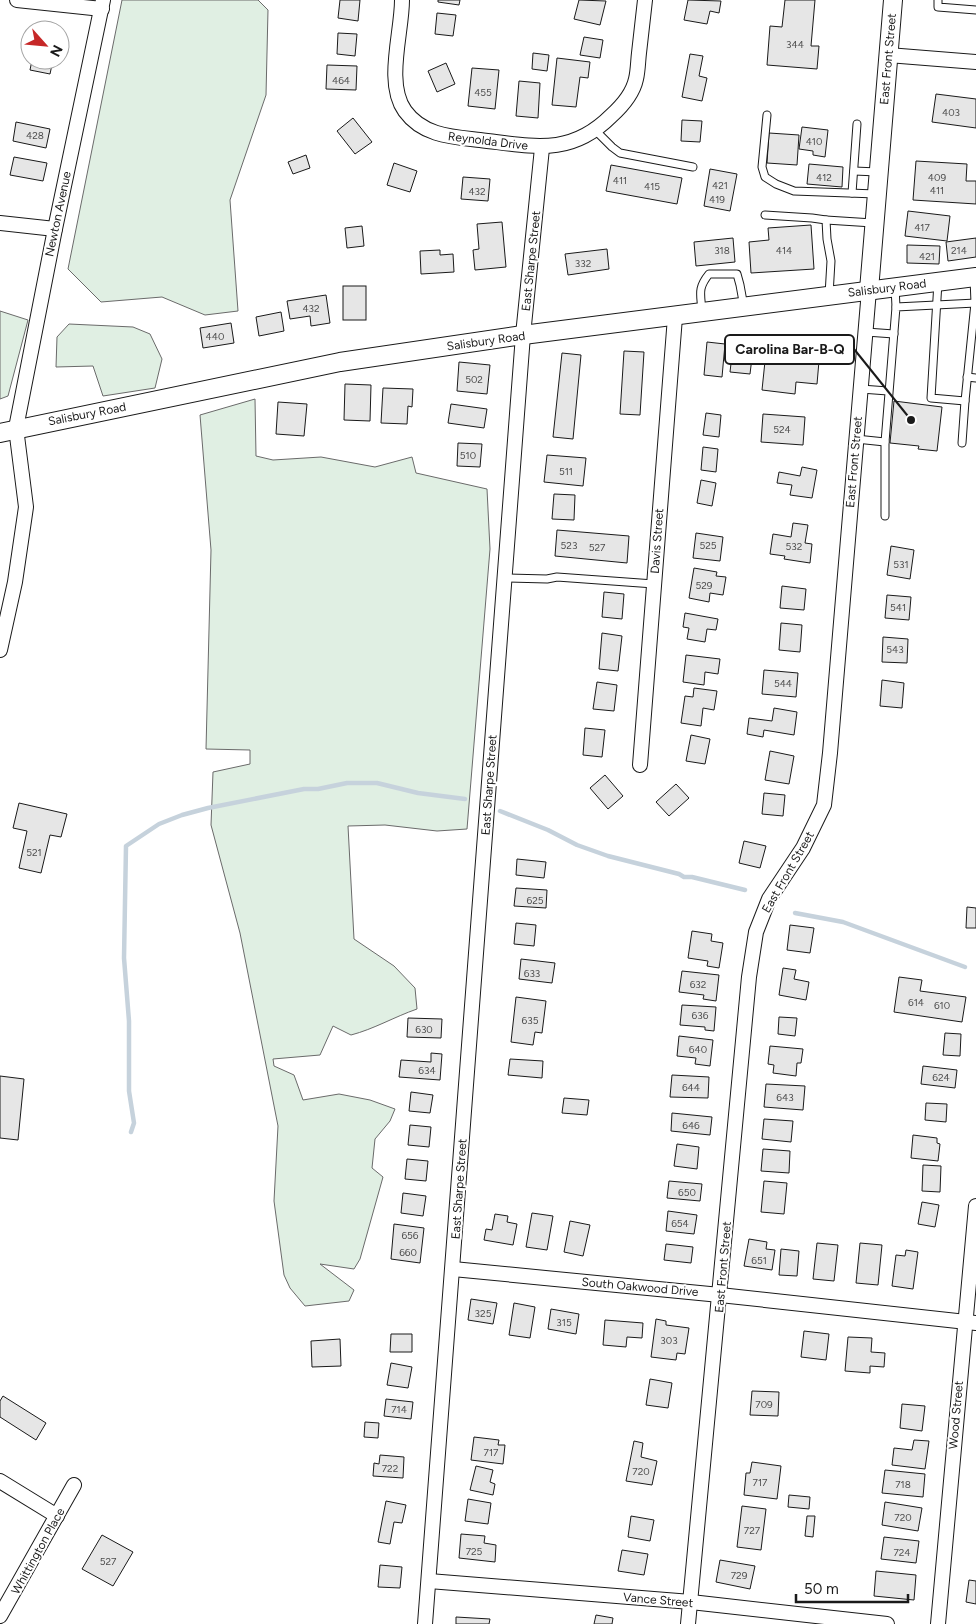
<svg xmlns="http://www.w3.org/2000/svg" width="976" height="1624" font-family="Figtree,sans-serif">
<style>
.green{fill:#e0efe3;stroke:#6a6a6a}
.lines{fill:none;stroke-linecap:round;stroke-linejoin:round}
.stream{stroke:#c6d2dc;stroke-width:4.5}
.building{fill:#e6e6e6;stroke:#1a1a1a}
.service-casing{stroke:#1a1a1a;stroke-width:9}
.minor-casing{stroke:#1a1a1a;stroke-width:16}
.tertiary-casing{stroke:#1a1a1a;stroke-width:20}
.service{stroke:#fff;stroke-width:7}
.minor{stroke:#fff;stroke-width:14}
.tertiary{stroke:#fff;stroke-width:18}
.labels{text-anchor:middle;stroke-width:4;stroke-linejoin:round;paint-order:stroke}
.number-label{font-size:10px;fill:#4d4d4d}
.street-label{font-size:12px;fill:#1a1a1a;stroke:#fff}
.leader{fill:none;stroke:#1a1a1a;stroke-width:2}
.callout-dot{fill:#1a1a1a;stroke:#fff;stroke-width:2}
.callout{fill:#fff;stroke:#1a1a1a;stroke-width:2}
.callout-label{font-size:14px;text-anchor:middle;font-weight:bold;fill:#1a1a1a}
</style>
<rect width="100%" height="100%" fill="#fff"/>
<g class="green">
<polygon points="122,0 258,0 268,10 266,95 230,200 238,311 205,315 162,297 101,302 68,269"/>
<polygon points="0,311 28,320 8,396 0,399"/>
<polygon points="69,324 133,327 150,334 162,359 155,388 103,396 93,366 56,367 57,337"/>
<path d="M255,399L256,456L273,460L321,457L375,467L412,457L416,473L487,489L490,549L467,829L437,831L385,825L348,826L354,939L394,966L415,988L417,1009C394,1017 374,1029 351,1035L333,1026L320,1055L273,1059L274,1066L294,1075L303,1100L339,1094L370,1100L395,1109L390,1121L375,1139L372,1168L383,1177L360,1259L354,1269L320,1264L354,1290L349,1301L305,1306L290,1288L284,1275L274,1201L278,1126L240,933L211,825L213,772L250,764V750L206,749L211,550L200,415Z"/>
</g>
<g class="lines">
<g class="stream">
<polyline points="500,811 548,830 577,845 608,856 679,874 684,877 692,877 745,890"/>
<polyline points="795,913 843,922 965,967"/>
<polyline points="131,1132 134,1123 129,1091 129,1021 124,958 126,846 159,824 182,815 208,808 304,789 318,789 347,783 377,783 418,793 465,799"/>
</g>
</g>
<g class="building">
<polygon points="340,0 360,0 358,21 338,18"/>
<polygon points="438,0 460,0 459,5 438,2"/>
<polygon points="579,0 606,1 600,25 574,19"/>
<polygon points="688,0 721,1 719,13 710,11 707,24 684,20"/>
<polygon points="785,0 815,0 811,46 819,46 817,69 767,65 770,26 782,27"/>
<polygon points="437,13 456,15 453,36 435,34"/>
<polygon points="338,33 357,34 355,56 337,54"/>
<polygon points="584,37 603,40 600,58 580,55"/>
<polygon points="533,53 549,55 547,71 532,69"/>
<polygon points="690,54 703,56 699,76 707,78 702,101 682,97"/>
<polygon points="557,58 590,62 588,78 580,77 576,107 552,105"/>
<polygon points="32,60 53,60 50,74 30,70"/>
<polygon points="446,63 455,84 437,92 428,71"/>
<polygon points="327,65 357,66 356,90 326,89"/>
<polygon points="472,68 499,70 495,109 468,106"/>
<polygon points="519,81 540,83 538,118 516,116"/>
<polygon points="936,94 976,99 976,128 932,122"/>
<polygon points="353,118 372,142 355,154 337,131"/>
<polygon points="682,120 702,121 700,142 681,141"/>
<polygon points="16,122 50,129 46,148 13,141"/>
<polygon points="802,127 828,130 825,157 813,155 813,151 799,149"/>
<polygon points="769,133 799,135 797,165 767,163"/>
<polygon points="306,155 310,168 293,174 288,162"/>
<polygon points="14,157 47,163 43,181 10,175"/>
<polygon points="916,161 967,164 966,181 976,181 976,204 913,200"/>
<polygon points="394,163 417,171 410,192 387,185"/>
<polygon points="809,164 843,167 842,187 807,184"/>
<polygon points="611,165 682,178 677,204 606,191"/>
<polygon points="710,169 737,174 730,211 704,206"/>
<polygon points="463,177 490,179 488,201 461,199"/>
<polygon points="908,211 950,216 947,241 905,236"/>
<polygon points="502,222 506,267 475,270 473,250 479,249 477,224"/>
<polygon points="811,225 814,269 751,273 749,242 769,240 768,228"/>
<polygon points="362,226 364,246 347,248 345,228"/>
<polygon points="733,238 735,262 696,266 694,242"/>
<polygon points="976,238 976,257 948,261 946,242"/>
<polygon points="907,245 940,246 939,264 907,263"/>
<polygon points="607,249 609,269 568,275 565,254"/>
<polygon points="440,250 440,255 453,254 454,272 421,274 420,251"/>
<rect x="343" y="286" width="23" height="34"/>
<polygon points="326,295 330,323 311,326 310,316 290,319 287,301"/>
<polygon points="281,312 284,331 259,336 256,317"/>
<polygon points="231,323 234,343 203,348 200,328"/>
<polygon points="734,338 754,341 750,374 730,372"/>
<polygon points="707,342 725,344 722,377 704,375"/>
<polygon points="767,342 837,349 835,363 819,361 817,384 796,382 795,394 762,390"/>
<polygon points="624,351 644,352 640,415 620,414"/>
<polygon points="562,353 581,355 573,439 553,437"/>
<polygon points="459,362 490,365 487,394 457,391"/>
<polygon points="345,384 371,385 370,421 344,420"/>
<polygon points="383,388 413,389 412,407 408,406 407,424 381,423"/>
<polygon points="894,401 942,407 937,451 918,449 919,446 890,443"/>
<polygon points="278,402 307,404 304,436 276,434"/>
<polygon points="451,404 487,409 484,428 448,423"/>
<polygon points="706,413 721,415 719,437 703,435"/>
<polygon points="763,414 805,417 803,445 761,442"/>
<polygon points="458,443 482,444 480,467 457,466"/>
<polygon points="703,447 718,449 716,472 701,470"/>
<polygon points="547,455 586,458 583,486 544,482"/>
<polygon points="802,467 817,470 812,498 790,495 792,485 777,483 779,472 800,476"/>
<polygon points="701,480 716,483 712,506 697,503"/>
<polygon points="554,494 575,495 574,520 552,519"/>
<polygon points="793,523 808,525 805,543 812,544 810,563 784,559 785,556 770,554 773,534 791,537"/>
<polygon points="557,530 629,536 627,563 555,556"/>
<polygon points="696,533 723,537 720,561 693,558"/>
<polygon points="891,546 914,550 910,579 887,575"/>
<polygon points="694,568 717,572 716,576 726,577 723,595 710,593 709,602 689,598"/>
<polygon points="782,586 806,589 804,610 780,608"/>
<polygon points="604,592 624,594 622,619 602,617"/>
<polygon points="887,595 911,597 909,620 885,618"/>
<polygon points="685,613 718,619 716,630 707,629 705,642 687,639 689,628 683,627"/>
<polygon points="781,623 802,625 800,652 779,650"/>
<polygon points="602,633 622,636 618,671 599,669"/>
<polygon points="883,637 908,639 907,663 882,662"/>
<polygon points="686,655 720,659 718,674 705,672 704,685 683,682"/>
<polygon points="764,670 798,673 796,697 762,694"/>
<polygon points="882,680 904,683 902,708 880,706"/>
<polygon points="597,682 617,685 614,711 593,709"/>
<polygon points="694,688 717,691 714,710 703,708 701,726 681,723 685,696 693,697"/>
<polygon points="774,708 797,712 794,735 764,730 763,737 747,734 749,718 772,721"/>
<polygon points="585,728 605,730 602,757 583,755"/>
<polygon points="691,735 710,739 705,764 686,761"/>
<polygon points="770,751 794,756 789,784 765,780"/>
<polygon points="605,775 623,796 608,809 590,788"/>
<polygon points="676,784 689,798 669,816 656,802"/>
<polygon points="764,793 785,795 783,816 762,814"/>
<polygon points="19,803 67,814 61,837 50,835 41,873 19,868 27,831 13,828"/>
<polygon points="744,841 766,846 760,868 739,863"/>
<polygon points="517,859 546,862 544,878 516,875"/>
<polygon points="516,888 547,890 546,908 514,906"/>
<polygon points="967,907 976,908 976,928 966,928"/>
<polygon points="516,923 536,925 534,946 514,944"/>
<polygon points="790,925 814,928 810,953 787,950"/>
<polygon points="692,931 712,934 711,941 723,943 719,968 707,966 708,961 688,958"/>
<polygon points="521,959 555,963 552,983 519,979"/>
<polygon points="783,968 796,970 794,979 809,982 806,1000 779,995"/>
<polygon points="682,971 719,975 716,1001 703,999 704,995 679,992"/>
<polygon points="899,977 922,980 920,991 966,997 962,1022 894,1012"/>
<polygon points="516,997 546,1001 542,1033 535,1032 533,1045 511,1042"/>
<polygon points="682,1005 716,1007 714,1031 705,1030 705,1027 680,1025"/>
<polygon points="779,1017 797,1018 795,1036 778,1034"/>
<polygon points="408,1018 442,1019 441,1038 407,1037"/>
<polygon points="945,1033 961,1034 960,1056 943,1055"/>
<polygon points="679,1036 713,1040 710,1066 695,1064 696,1058 677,1056"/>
<polygon points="770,1046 803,1049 801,1063 797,1063 796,1076 773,1073 774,1065 768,1064"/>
<polygon points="431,1053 442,1054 440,1080 399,1077 401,1060 431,1062"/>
<polygon points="510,1059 543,1061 542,1078 508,1075"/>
<polygon points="923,1066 957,1070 955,1088 921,1084"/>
<polygon points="672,1075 709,1077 708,1098 670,1097"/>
<polygon points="0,1076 24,1079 18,1140 0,1138"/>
<polygon points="766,1084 805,1086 803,1110 764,1107"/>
<polygon points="411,1092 433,1095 430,1113 409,1111"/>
<polygon points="564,1098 589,1100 587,1115 562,1113"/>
<polygon points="926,1103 947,1104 946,1122 925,1120"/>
<polygon points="672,1113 712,1117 710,1135 671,1131"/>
<polygon points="764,1119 793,1121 791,1142 762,1139"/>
<polygon points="410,1125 431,1127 429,1147 408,1145"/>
<polygon points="913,1135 937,1138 937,1143 940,1144 938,1161 911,1158"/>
<polygon points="677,1144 699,1147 697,1169 674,1166"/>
<polygon points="763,1149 790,1151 789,1173 761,1171"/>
<polygon points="407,1159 428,1161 426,1181 405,1179"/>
<polygon points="923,1165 941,1166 940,1192 922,1191"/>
<polygon points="669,1181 702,1184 700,1201 667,1198"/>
<polygon points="764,1181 787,1183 784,1214 761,1212"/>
<polygon points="403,1193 426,1196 423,1216 401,1213"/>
<polygon points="922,1202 939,1205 935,1227 918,1224"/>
<polygon points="668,1211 697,1215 694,1234 666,1231"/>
<polygon points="532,1213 553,1216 547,1250 526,1247"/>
<polygon points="495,1214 508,1216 507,1222 517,1224 513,1245 484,1240 486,1229 492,1230"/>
<polygon points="570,1221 590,1225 583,1256 564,1252"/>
<polygon points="394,1224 424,1228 420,1263 391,1259"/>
<polygon points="749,1239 767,1242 766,1249 775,1250 772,1270 744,1266"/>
<polygon points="817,1243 838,1245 834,1281 813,1279"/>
<polygon points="860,1243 882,1245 878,1285 856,1283"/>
<polygon points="666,1244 693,1247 691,1263 664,1260"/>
<polygon points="781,1249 799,1251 797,1276 779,1275"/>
<polygon points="906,1250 918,1252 913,1289 892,1286 896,1255 905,1256"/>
<polygon points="471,1299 497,1303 493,1324 468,1320"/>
<polygon points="514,1303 535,1307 530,1338 509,1335"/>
<polygon points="551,1309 579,1314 576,1334 548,1329"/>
<polygon points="656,1319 666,1321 666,1325 689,1328 685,1354 677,1353 676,1360 651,1357"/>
<polygon points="605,1320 643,1323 642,1338 627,1337 626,1347 603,1345"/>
<polygon points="804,1331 829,1334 826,1360 801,1357"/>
<polygon points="391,1334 412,1334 412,1352 390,1352"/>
<polygon points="848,1337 872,1338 871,1352 885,1353 884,1367 870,1366 870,1373 845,1371"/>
<polygon points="340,1339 341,1366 312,1367 311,1341"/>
<polygon points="391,1363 412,1367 408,1388 387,1385"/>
<polygon points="650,1379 672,1383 668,1408 646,1405"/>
<polygon points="752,1391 779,1392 778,1416 750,1415"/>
<polygon points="3,1396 46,1423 36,1440 0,1417 0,1401"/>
<polygon points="386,1399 413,1402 411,1419 384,1416"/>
<polygon points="902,1404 925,1406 922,1431 900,1428"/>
<polygon points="365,1422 379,1423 378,1438 364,1437"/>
<polygon points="474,1437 499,1440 498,1445 505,1445 503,1464 471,1460"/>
<polygon points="914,1440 929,1441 925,1469 892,1465 894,1448 912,1450"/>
<polygon points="634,1441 643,1443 641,1457 657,1461 652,1485 626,1481"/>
<polygon points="380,1455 404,1457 403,1478 373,1476 374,1463 379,1464"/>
<polygon points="752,1462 781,1466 777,1499 744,1495 746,1473 750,1473"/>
<polygon points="476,1466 493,1470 490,1482 495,1484 493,1495 470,1490"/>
<polygon points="885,1470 925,1474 923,1497 882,1493"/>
<polygon points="789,1495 810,1497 809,1509 788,1507"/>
<polygon points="468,1499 491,1503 488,1524 465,1521"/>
<polygon points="386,1501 406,1505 402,1523 394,1522 390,1544 378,1542"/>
<polygon points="885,1502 922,1508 918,1531 882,1525"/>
<polygon points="742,1506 766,1509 761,1550 737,1547"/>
<polygon points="631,1516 654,1520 650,1541 628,1537"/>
<polygon points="807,1516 815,1516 813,1537 805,1536"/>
<polygon points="461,1534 485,1536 484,1543 496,1545 495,1562 459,1558"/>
<polygon points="102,1535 133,1552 113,1586 82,1569"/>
<polygon points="884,1537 919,1541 916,1563 881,1559"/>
<polygon points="622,1550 648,1554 644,1575 618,1571"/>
<polygon points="720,1560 755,1566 750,1589 716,1582"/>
<polygon points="380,1565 402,1567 400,1588 378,1587"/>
<polygon points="876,1571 916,1575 914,1600 874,1596"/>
<polygon points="969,1580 976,1581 976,1604 966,1602"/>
<polygon points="596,1615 613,1618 612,1624 594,1624"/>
<polygon points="456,1617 490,1619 489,1624 456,1624"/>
</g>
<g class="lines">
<defs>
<g id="service">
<polyline points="938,0 938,7 976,10"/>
<polyline points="767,115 762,167 765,177 776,184 794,191 876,194"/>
<polyline points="595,130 612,147 620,153 693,167"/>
<polyline points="854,171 878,172"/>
<polyline points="852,193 857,124"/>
<polyline points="765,215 812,218 826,220 827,239 831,261 829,295"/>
<polyline points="826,220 873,223"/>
<polyline points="938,282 931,398 965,401 975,303 974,278"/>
<polyline points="895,287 896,307"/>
<path d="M702,312C701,294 697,289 709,274H737L740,285L744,307"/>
<polyline points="866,332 894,334"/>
<polyline points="967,377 976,378"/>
<polyline points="861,389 888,391"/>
<polyline points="856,439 885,442"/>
<polyline points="962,443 965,401"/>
<polyline points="885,516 885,442 896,307 976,303"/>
<polyline points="505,578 547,579 557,577 654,584"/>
</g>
<g id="minor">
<polyline points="17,0 102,9"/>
<path d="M402,0C402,33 385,83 405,111C423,136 453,137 480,140C532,146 570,157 611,116C621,107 633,93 636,79C638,71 638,61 639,53C641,35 643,18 645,0"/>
<polyline points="888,55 976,62"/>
<polyline points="0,223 55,229"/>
<polyline points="0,650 15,582 26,507 16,428 55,229 103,0"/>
<polyline points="640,765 675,317"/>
<polyline points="453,1269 720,1295 976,1323"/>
<polyline points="0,1481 57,1516"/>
<polyline points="429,1581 691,1602 887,1624"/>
<polyline points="0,1616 74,1485"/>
<polyline points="425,1624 523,335 542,148"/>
<polyline points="688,1624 749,977 756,932 769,899 803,848 824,805 830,753 869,290"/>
<polyline points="938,1624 976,1206"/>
</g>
<g id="tertiary">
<polyline points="869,290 893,0"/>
<polyline points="0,433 340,362 523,335 976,277"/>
</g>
</defs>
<use href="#service" class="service-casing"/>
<use href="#minor" class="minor-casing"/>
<use href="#tertiary" class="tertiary-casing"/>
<use href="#service" class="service"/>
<use href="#minor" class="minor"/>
<use href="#tertiary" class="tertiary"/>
</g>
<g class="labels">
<g class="number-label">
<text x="795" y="48">344</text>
<text x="341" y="84">464</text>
<text x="483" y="96">455</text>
<text x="951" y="116">403</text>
<text x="35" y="139">428</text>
<text x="814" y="145">410</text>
<text x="824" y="181">412</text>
<text x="937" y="181">409</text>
<text x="620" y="184">411</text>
<text x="720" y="189">421</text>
<text x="652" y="190">415</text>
<text x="937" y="194">411</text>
<text x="477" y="195">432</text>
<text x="717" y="203">419</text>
<text x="922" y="231">417</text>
<text x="722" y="254">318</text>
<text x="784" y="254">414</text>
<text x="959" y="254">214</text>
<text x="927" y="260">421</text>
<text x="583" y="267">332</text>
<text x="311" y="312">432</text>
<text x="215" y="340">440</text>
<text x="474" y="383">502</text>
<text x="782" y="433">524</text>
<text x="468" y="459">510</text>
<text x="566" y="475">511</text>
<text x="569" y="549">523</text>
<text x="708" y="549">525</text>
<text x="794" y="550">532</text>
<text x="597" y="551">527</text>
<text x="901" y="568">531</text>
<text x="704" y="589">529</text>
<text x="898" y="611">541</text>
<text x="895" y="653">543</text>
<text x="783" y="687">544</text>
<text x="34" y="856">521</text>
<text x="535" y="904">625</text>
<text x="532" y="977">633</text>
<text x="698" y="988">632</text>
<text x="916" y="1006">614</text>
<text x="942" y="1009">610</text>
<text x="700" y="1019">636</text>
<text x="530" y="1024">635</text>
<text x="424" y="1033">630</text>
<text x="698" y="1053">640</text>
<text x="427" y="1074">634</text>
<text x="941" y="1081">624</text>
<text x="691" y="1091">644</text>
<text x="785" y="1101">643</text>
<text x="691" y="1129">646</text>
<text x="687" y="1196">650</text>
<text x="680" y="1227">654</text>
<text x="410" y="1239">656</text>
<text x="408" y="1256">660</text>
<text x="759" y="1264">651</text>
<text x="483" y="1317">325</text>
<text x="564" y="1326">315</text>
<text x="669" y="1344">303</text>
<text x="764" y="1408">709</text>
<text x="399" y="1413">714</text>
<text x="491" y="1456">717</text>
<text x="390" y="1472">722</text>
<text x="641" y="1475">720</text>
<text x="760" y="1486">717</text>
<text x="903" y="1488">718</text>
<text x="903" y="1521">720</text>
<text x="752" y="1534">727</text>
<text x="474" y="1555">725</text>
<text x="902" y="1556">724</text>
<text x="108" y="1565">527</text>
<text x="739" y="1579">729</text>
</g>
<g class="street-label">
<text transform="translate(888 59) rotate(-85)" y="4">East Front Street</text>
<text transform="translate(488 141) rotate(7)" y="4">Reynolda Drive</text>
<text transform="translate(58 214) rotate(-78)" y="4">Newton Avenue</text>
<text transform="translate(531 261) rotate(-84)" y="4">East Sharpe Street</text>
<text transform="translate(887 288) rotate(-7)" y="4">Salisbury Road</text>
<text transform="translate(486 341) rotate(-8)" y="4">Salisbury Road</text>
<text transform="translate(87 414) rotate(-11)" y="4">Salisbury Road</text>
<text transform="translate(854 462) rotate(-85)" y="4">East Front Street</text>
<text transform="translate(657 541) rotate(-86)" y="4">Davis Street</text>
<text transform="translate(489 785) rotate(-86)" y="4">East Sharpe Street</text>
<text transform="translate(788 872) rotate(-60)" y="4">East Front Street</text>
<text transform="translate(459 1189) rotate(-86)" y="4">East Sharpe Street</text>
<text transform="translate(723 1267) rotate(-85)" y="4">East Front Street</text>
<text transform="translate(640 1287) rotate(5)" y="4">South Oakwood Drive</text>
<text transform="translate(956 1415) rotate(-85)" y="4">Wood Street</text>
<text transform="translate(38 1551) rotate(-61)" y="4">Whittington Place</text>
<text transform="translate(658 1600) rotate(5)" y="4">Vance Street</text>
</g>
</g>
<path class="leader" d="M911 420L854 349"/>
<circle class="callout-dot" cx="911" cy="420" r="5"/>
<rect class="callout" x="725" y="335" width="129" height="29" rx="5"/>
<g class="callout-label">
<text x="790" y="354">Carolina Bar-B-Q</text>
</g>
<g transform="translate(45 45) rotate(117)"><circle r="24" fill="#ffffff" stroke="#a3a3a3"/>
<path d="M0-4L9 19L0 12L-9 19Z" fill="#c62828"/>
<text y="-8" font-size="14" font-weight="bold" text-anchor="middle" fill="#1a1a1a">N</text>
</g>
<path d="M796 1594v8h112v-8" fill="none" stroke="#1a1a1a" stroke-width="2.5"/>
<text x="804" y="1594" font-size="15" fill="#1a1a1a" stroke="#ffffff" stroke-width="4" paint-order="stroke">50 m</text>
</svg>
